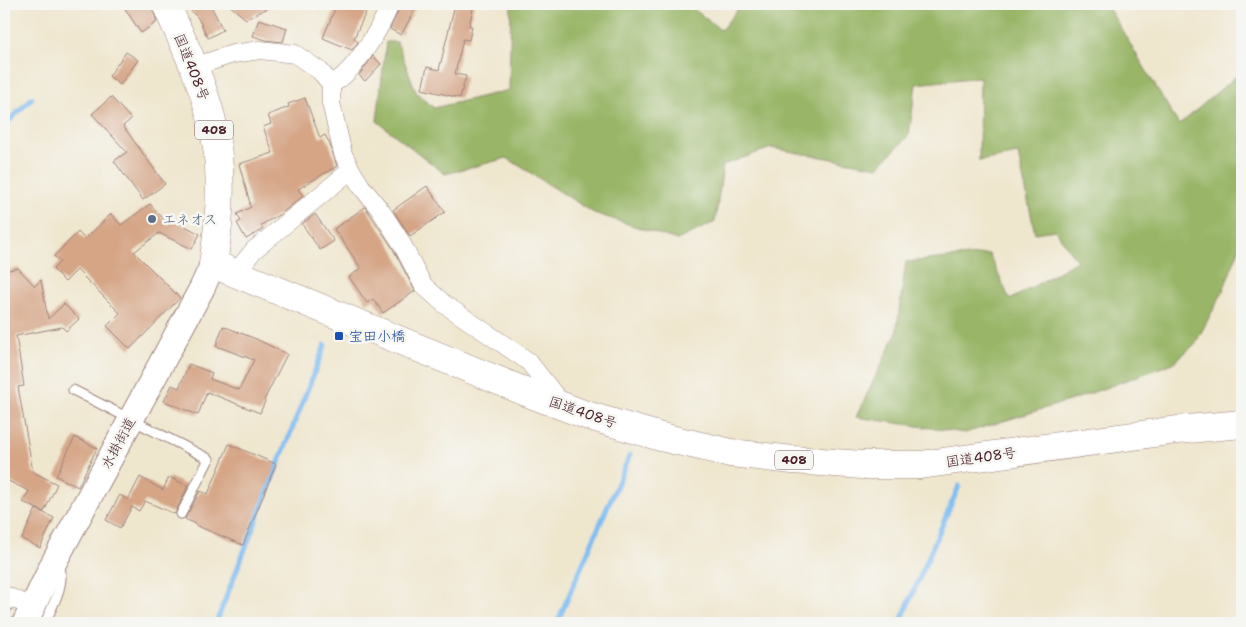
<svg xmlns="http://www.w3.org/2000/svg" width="1246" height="627" font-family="'Shantell Sans','Klee One',sans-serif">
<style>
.forest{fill:#99b668;stroke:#726a4a}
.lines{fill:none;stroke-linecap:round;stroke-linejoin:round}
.stream{stroke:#7fbdf2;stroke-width:5}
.building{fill:#d5a586}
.service-casing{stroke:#9c827c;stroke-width:11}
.minor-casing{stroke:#9c827c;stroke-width:19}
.secondary-casing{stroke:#9c827c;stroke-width:27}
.trunk-casing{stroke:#9c827c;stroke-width:29}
.service{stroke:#fff;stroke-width:9}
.minor{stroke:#fff;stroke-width:18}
.secondary{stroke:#fff;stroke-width:25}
.trunk{stroke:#fff;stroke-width:28}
.service-dot{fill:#5c6f8a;stroke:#f6f6f2;stroke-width:2}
.transit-dot{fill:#1a4fb4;stroke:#f6f6f2;stroke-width:2}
.labels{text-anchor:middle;stroke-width:5;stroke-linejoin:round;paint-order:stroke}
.shield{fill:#f6f6f2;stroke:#7e6067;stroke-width:1}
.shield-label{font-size:12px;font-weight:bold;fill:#4a1f2b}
.street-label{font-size:14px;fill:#4a1f2b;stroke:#f6f6f2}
.service-label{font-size:14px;fill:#4e5e75;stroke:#f6f6f2;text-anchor:start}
.transit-label{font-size:14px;fill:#164399;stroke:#f6f6f2;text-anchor:start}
</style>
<rect width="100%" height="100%" fill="#f6f6f2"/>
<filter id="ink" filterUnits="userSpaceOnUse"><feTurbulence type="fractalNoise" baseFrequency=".02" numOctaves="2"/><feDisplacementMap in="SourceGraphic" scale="10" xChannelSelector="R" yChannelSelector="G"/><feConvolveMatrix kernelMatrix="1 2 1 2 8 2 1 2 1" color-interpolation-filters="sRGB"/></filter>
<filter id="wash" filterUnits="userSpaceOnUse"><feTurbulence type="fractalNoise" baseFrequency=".0096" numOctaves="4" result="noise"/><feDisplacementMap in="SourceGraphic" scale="20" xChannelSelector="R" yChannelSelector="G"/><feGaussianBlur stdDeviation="1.12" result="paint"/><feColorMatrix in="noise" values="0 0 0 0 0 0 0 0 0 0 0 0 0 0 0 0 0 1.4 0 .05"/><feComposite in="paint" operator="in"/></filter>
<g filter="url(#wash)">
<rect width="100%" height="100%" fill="#efe6ce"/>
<polygon class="forest" points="511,4 687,4 721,30 742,4 1106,4 1179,125 1242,71 1242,242 1222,293 1195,344 1173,363 1075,399 965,433 856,417 896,334 906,262 989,254 1010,300 1077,261 1055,230 1035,233 1018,154 979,161 980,77 916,84 909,135 878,167 771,148 723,165 715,222 677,240 594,213 507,158 445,174 377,121 386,42 397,42 416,92 434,108 509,90"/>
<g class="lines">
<g class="stream">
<polyline points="4,126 32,98"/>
<polyline points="216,623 325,345"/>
<polyline points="557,623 630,455"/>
<polyline points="900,623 959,486"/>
</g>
</g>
<g id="blocks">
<g class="building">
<polygon points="122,4 151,4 157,22 141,33"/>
<polygon points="184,4 210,4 223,30 208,38 198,18"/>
<polygon points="228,4 276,4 246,19"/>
<polygon points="337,4 348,4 366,12 354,38 358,42 352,50 323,38"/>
<polygon points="401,4 418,4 401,35 390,29"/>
<polygon points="455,4 474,4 469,26 472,26 469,40 463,39 455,74 466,76 460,98 422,89 427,67 439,70"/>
<polygon points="259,19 287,28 283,42 266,40 253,36"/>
<polygon points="126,52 138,60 120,85 109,76"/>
<polygon points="373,56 381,64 365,81 359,75"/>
<polygon points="111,97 131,119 123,126 165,184 143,200 114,161 127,152 92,114"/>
<polygon points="305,98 320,138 325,135 329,142 337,166 298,189 303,196 282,213 261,225 263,229 246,239 237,223 241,221 237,214 251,207 249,204 250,203 239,164 273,153 263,127 271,124 268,115 289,107 288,104"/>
<polygon points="427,186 445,212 410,236 393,210"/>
<polygon points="150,204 169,225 172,219 200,234 192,249 159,233 134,252 180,298 130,349 107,326 120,313 77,270 65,282 53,269 60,262 54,256 78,232 85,239 111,214 121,225"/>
<polygon points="365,207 392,247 415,291 383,313 373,299 367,303 349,277 361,268 334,229"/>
<polygon points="315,214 334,241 320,250 302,224"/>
<polygon points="18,268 35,286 41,280 48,319 64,304 79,319 66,331 62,327 16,336 24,386 18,387 33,472 57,484 44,512 23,502 29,491 4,479 4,271"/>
<polygon points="223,326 256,339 287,354 264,400 265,401 260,413 207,392 198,415 164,401 172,385 179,388 189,364 212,373 210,379 239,390 254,360 216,346"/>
<polygon points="75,437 97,448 78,487 56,476"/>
<polygon points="229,444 276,464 243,545 195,525 196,524 185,519 200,491 208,494"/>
<polygon points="140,477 163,490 169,477 188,486 175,514 145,501 139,511 132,507 120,528 106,520 120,495 128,500"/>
<polygon points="36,509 54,518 40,548 22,539"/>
</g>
</g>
</g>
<g filter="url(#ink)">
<use href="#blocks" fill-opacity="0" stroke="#9c827c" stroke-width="1"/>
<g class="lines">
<defs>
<g id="service">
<polyline points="73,390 209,459 181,514"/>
<polyline points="4,612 13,598"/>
<path d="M45,623C52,606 65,586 60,567L58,566"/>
</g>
<g id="minor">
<polyline points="193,67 233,54 260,50 295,54 320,71 331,84 331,103 343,154 351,170 361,186 381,211 401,242 423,285 444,304 528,361 561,403"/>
<path d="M331,84C353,75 382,26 390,4"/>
<polyline points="235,273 254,250 351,170"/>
<polyline points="4,595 33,607"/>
</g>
<polyline id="secondary" points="25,623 53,564 202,288 213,264"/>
<path id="trunk" d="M166,4C182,40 201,78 211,117C224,165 221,216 213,264L536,396L586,415L661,437L731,453L793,460L862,465H920L1177,430L1242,424"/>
</defs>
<use href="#service" class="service-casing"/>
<use href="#minor" class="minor-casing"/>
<use href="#secondary" class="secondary-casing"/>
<use href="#trunk" class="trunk-casing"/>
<use href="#service" class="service"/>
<use href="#minor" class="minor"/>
<use href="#secondary" class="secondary"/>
<use href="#trunk" class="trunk"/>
</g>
</g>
<circle class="service-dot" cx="152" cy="219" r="5"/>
<rect class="transit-dot" x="334" y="331" width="10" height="10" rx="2.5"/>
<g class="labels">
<g class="shield">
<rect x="195" y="120.5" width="38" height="19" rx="4"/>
<rect x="775" y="450.5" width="38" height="19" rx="4"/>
</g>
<g class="shield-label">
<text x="214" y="134">408</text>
<text x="794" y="464">408</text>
</g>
<g class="street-label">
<text transform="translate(192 67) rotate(68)" y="5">国道408号</text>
<text transform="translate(583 412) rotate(19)" y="5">国道408号</text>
<text transform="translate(118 443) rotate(-62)" y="5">水掛街道</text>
<text transform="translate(981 457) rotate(-8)" y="5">国道408号</text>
</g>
<g class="service-label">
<text x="162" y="224">エネオス</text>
</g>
<g class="transit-label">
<text x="349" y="341">宝田小橋</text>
</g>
</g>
<rect width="1246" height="627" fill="none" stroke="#f6f6f2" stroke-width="20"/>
</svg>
